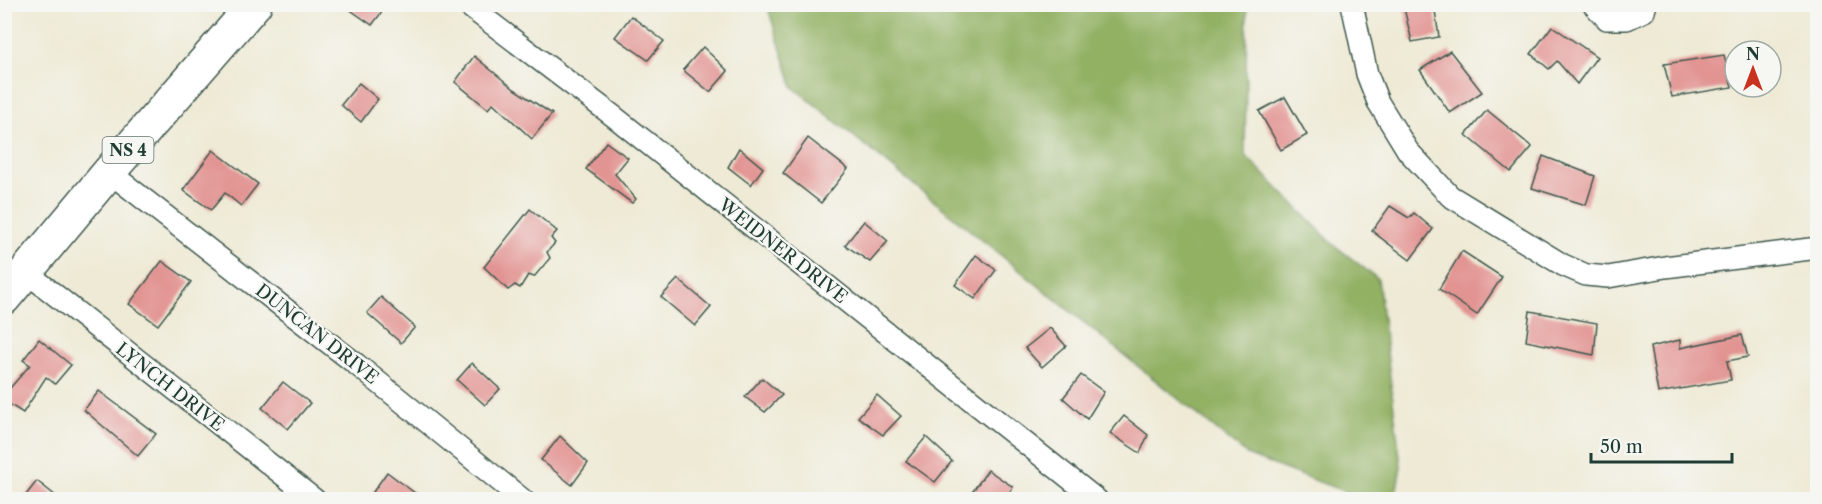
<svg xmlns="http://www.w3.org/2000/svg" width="1822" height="504" font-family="'Libre Caslon Text',serif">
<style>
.forest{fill:#92b164;stroke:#58774c;stroke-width:1.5}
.building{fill:#e29493}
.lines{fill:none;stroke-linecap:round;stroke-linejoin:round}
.minor-casing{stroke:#3e574c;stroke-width:24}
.primary-casing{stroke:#3e574c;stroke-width:36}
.minor{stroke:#fff;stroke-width:21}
.primary{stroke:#fff;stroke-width:33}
.labels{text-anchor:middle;stroke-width:4.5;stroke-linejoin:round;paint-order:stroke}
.shield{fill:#f6f6f2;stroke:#60746d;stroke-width:1.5}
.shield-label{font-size:16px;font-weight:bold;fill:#1f3d34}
.street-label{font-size:18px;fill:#1f3d34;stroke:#f6f6f2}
</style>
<rect width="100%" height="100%" fill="#f6f6f2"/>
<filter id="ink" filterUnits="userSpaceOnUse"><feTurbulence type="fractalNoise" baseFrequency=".0167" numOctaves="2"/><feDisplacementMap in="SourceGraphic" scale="12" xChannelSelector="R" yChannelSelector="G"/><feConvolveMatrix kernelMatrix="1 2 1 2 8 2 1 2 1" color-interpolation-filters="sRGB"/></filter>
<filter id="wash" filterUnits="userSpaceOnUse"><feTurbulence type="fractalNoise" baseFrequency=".008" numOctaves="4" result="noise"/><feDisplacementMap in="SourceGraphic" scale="24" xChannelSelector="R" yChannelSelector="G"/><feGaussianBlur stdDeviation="1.35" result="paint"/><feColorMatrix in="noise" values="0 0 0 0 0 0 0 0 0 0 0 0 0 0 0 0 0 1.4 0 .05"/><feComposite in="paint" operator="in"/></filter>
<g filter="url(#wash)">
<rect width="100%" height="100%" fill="#eeead5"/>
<polygon class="forest" points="767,5 1247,5 1245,155 1334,245 1378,279 1401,466 1395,499 1365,499 1249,456 793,87"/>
<g id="blocks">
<g class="building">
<polygon points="342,4 388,4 372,25"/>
<polygon points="1403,4 1434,4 1439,37 1412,42"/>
<polygon points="631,16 664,41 648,60 615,37"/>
<polygon points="1552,26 1597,57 1577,84 1557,61 1549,69 1531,54"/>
<polygon points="703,47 728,71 710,92 683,70"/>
<polygon points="1450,51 1482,92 1450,113 1420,70"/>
<polygon points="1724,55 1732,87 1672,97 1664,64"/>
<polygon points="474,56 514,89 552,114 532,139 493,103 488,109 455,82"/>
<polygon points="359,83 378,99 361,122 341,105"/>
<polygon points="1285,97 1307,135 1281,150 1259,111"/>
<polygon points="1487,110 1532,147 1511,172 1466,135"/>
<polygon points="808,138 848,169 821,203 783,173"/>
<polygon points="606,142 628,158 615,174 636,199 632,203 586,169"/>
<polygon points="739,148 763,168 751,185 728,167"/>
<polygon points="213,150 258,184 241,206 225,193 211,210 183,190"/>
<polygon points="1543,156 1595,176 1586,205 1532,188"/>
<polygon points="1390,206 1409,218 1414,213 1433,229 1410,260 1372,231"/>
<polygon points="530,209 557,231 551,238 555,243 547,252 550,258 534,277 528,275 520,288 515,285 508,290 484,267"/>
<polygon points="864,221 888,241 870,262 845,245"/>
<polygon points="1462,251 1502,277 1477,315 1439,289"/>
<polygon points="976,255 996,270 975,299 955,285"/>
<polygon points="162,261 191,282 158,325 129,304"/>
<polygon points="678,279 711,307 695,326 661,297"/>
<polygon points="381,297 415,327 401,343 367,313"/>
<polygon points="1530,311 1597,323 1594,355 1526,341"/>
<polygon points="1050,328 1066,346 1042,367 1025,348"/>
<polygon points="1742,335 1748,357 1727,361 1731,380 1658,393 1650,347 1680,340 1680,348"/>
<polygon points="39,339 71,365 55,384 46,377 23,413 4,401 4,395 30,365 23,360"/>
<polygon points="472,363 500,389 485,405 457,380"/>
<polygon points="1081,375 1104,392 1087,419 1063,398"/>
<polygon points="762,378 782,395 765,412 745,397"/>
<polygon points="283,382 310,403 288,429 262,408"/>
<polygon points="99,391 156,434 138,456 84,410"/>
<polygon points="877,395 901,416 883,435 858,417"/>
<polygon points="1124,416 1148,435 1140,453 1110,433"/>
<polygon points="560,436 588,463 572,485 541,460"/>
<polygon points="926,437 952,461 935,482 906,461"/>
<polygon points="988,470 1013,487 1004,500 983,500 972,492"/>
<polygon points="387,472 424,500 382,500 373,492"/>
<polygon points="37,481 61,500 22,500"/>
</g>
</g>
</g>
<g filter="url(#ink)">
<use href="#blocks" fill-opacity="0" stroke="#3e574c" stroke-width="1.5"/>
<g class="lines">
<defs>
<g id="minor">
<polyline points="466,4 612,115 1097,500"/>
<polyline points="1352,4 1367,74 1378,102 1408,151 1450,196 1563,265 1586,275 1608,277 1665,267 1818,248"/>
<polyline points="1593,4 1607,19 1627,19 1644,11 1646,4"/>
<polyline points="109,172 356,364 523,500"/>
<polyline points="26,272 315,500"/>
</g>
<polyline id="primary" points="4,298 109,172 255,4"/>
</defs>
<use href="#minor" class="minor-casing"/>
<use href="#primary" class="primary-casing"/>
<use href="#minor" class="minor"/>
<use href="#primary" class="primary"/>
</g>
</g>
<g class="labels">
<rect class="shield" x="102.5" y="137" width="51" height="26" rx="4.5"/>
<g class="shield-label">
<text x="128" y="156">NS 4</text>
</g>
<g class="street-label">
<text transform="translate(783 251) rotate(38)" y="6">WEIDNER DRIVE</text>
<text transform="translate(317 334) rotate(38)" y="6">DUNCAN DRIVE</text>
<text transform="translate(170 387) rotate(38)" y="6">LYNCH DRIVE</text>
</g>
</g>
<rect width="1822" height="504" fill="none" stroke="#f6f6f2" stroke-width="24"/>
<g transform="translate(1753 69)"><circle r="28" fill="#f6f6f2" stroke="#a0aca6" stroke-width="1.5"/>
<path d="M0-4.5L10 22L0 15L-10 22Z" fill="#c8321e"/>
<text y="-9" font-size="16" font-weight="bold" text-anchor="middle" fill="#1f3d34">N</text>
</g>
<path d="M1591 453v9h141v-9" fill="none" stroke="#1f3d34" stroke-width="3"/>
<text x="1600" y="453" font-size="18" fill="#1f3d34" stroke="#f6f6f2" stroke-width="4.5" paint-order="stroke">50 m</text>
</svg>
